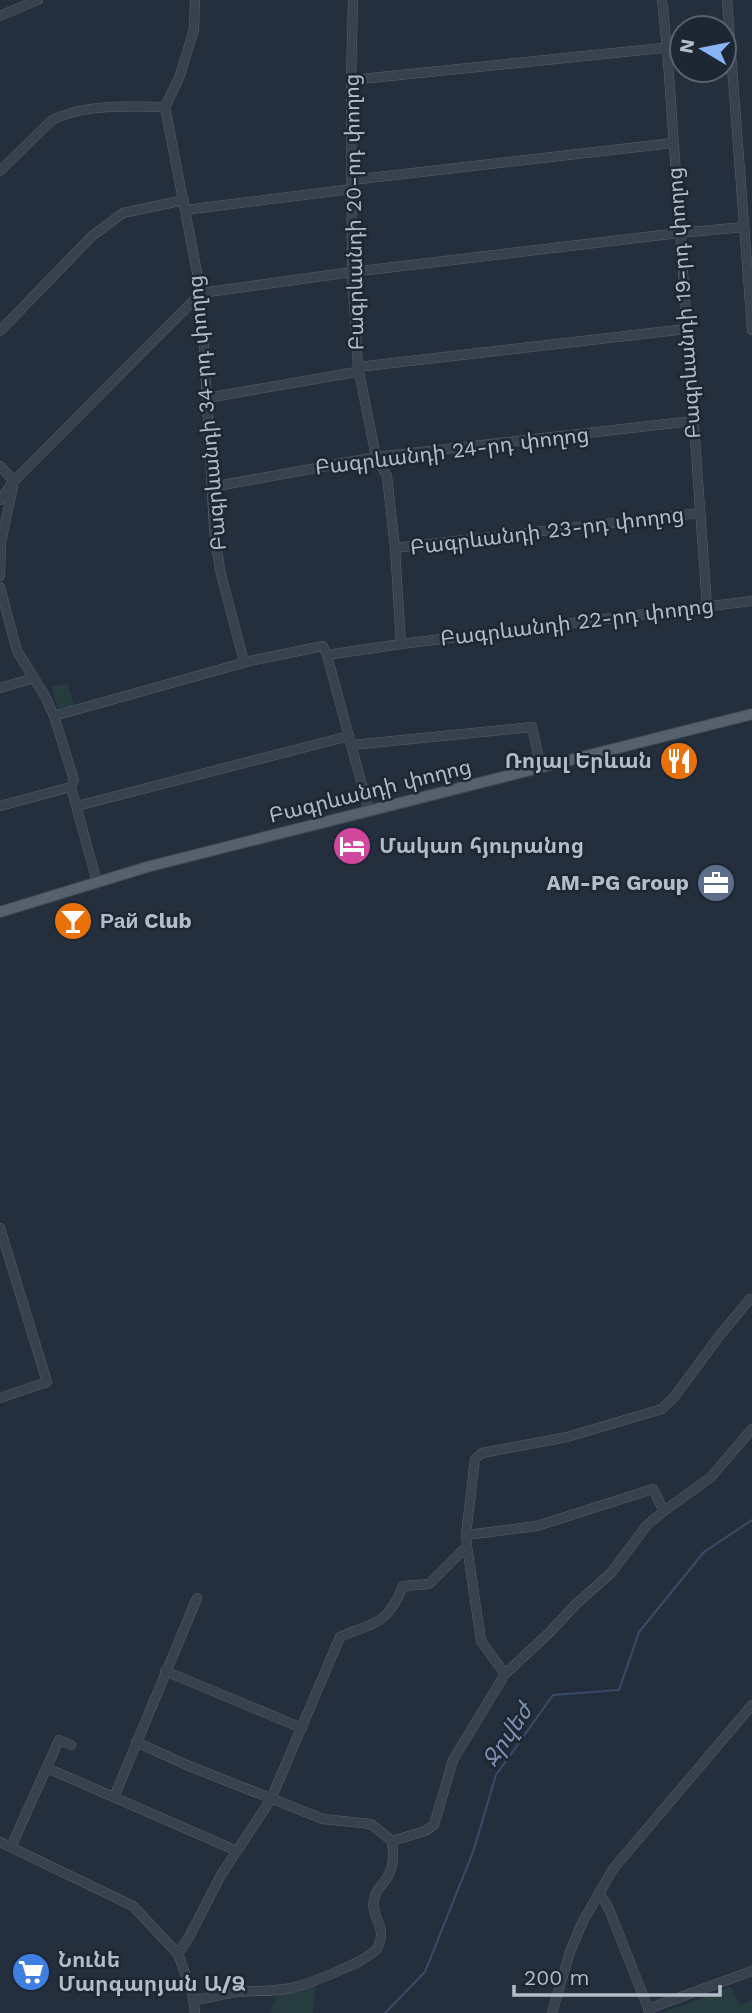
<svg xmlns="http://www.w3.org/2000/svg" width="752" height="2013" font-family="'Work Sans','Noto Sans Armenian',sans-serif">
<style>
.green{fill:#263c3f}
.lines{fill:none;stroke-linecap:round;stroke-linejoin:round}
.stream{stroke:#394c67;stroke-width:2}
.minor-casing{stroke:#565f6c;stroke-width:10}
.major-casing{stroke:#414a57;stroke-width:12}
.minor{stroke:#38414e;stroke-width:9}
.major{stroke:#56606e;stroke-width:10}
.labels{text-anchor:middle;stroke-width:5;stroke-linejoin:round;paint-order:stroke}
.street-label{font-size:21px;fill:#b4bcc9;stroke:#1d2633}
.poi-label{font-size:21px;font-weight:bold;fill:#b4bcc9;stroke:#1d2633;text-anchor:start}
.water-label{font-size:23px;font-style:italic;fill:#7c92b1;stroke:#1d2633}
</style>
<rect width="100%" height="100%" fill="#242f3e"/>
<g class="green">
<polygon points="66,683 68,683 74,706 58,710 52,687"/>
<polygon points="316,1984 313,2013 271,2013 276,1996"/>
<polygon points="731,1987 739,2005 752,2000 752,2013 661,2013"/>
</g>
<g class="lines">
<polyline class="stream" points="385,2013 425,1972 473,1852 496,1775 553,1695 619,1690 639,1632 704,1552 752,1520"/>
<defs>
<g id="minor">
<polyline points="195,0 194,30 179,78 165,107 201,293 214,529 220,570 244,662"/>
<polyline points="353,0 351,80 352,272 358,367 376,457 387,476 395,548 401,644 327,655 369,811"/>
<polyline points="662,0 667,48 707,606"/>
<polyline points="727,0 752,330"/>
<polyline points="0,16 38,0"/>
<polyline points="351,80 682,46"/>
<path d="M0,171L51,121C81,104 131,106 165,107"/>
<polyline points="352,180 673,143"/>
<polyline points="185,210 352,189"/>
<polyline points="0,331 92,236 123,213 184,200"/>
<polyline points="207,398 356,372 358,367 686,329"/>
<polyline points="0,466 14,481"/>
<polyline points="212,487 376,457 693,421"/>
<polyline points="0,500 14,481 201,293 352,272 679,233 744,227"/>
<polyline points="395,548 700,513"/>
<polyline points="0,576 1,543 13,486"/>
<polyline points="0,587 17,651 45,696 54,716 74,780 71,787 97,882"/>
<polyline points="401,644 752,601"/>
<polyline points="0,688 34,678"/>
<polyline points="54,716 250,661 323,646 327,655"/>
<polyline points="352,745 532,727 541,768"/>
<polyline points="0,806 71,787"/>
<polyline points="77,806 349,736"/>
<polyline points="0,1228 47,1382 0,1398"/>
<polyline points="466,1535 537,1526 653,1489 664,1511"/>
<polyline points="165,1671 302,1728"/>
<polyline points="505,1674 481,1641 467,1546 466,1535 475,1459 482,1453 567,1437 662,1409 675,1396 720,1335 750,1299"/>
<polyline points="136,1742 189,1766 323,1819 371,1824 392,1841"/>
<polyline points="47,1768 237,1851"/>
<polyline points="114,1797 197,1598"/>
<polyline points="392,1841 425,1831 434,1825 453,1760 505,1674 549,1633 575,1605 611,1573 647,1525 664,1511 711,1477 752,1429"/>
<polyline points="0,1842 133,1906 178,1954 193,1996 195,2013"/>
<polyline points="11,1847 59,1740 71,1745"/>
<polyline points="599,1892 609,1909 650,2013"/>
<path d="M178,1954L189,1937L221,1875L271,1799L340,1637C374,1622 388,1625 403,1586L429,1584L467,1546"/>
<path d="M194,2000C208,1998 223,1994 237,1992C255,1990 273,1992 291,1988C308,1984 370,1961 378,1947C388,1926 370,1917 374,1900C375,1892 379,1888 384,1882C394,1869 394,1856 392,1841"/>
<polyline points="648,2009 752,1971"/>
<polyline points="552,2013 570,1952 582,1923 613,1869 752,1705"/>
</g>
<polyline id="major" points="0,912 147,867 752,714"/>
</defs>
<use href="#minor" class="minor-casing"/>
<use href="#major" class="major-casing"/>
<use href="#minor" class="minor"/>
<use href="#major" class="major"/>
</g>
<defs>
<symbol id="restaurant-disc" viewBox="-11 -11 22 22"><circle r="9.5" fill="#e8710a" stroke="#1d2633"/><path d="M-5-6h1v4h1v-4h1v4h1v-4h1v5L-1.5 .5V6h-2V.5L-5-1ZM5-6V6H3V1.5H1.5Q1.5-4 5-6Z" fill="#fff"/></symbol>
<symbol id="hotel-disc" viewBox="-11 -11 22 22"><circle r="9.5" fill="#d1479c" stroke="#1d2633"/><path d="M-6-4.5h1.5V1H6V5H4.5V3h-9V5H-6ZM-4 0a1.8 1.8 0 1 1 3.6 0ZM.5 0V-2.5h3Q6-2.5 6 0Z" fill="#fff"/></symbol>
<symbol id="office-disc" viewBox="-11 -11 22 22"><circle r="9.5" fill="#5c6f8a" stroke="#1d2633"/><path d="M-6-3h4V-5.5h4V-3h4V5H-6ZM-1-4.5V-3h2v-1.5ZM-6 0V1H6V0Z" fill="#fff"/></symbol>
<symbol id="bar-disc" viewBox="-11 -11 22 22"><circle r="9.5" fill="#e8710a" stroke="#1d2633"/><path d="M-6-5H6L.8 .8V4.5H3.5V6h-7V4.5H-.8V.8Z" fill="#fff"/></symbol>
<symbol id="supermarket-disc" viewBox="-11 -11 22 22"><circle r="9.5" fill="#3f7fe0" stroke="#1d2633"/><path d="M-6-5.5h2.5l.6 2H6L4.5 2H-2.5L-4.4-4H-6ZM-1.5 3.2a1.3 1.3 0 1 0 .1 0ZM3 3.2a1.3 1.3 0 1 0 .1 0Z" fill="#fff"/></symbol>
</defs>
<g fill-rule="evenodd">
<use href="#restaurant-disc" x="657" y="739" width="44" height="44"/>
<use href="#hotel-disc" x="330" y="824" width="44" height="44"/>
<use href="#office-disc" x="694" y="861" width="44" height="44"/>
<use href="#bar-disc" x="51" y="899" width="44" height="44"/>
<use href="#supermarket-disc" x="9" y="1950" width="44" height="44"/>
</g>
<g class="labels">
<g class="street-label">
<text transform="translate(354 212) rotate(-91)" y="7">Բագրևանդի 20-րդ փողոց</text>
<text transform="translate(684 303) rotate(-94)" y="7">Բագրևանդի 19-րդ փողոց</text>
<text transform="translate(207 413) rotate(-95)" y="7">Բագրևանդի 34-րդ փողոց</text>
<text transform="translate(452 451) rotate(-7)" y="7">Բագրևանդի 24-րդ փողոց</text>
<text transform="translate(547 531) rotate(-7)" y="7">Բագրևանդի 23-րդ փողոց</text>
<text transform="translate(577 622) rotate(-7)" y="7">Բագրևանդի 22-րդ փողոց</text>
<text transform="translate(370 791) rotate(-14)" y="7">Բագրևանդի փողոց</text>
</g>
<g class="poi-label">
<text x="652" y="768" text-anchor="end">Ռոյալ Երևան</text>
<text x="379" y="853">Մակաո հյուրանոց</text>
<text x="689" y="890" text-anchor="end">AM-PG Group</text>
<text x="100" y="928">Рай Club</text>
<text x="58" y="1967">Նունե<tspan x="58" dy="24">Մարգարյան Ա/Ձ</tspan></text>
</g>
<g class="water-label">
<text transform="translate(507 1735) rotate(-56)" y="8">Ջրվեժ</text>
</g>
</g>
<g transform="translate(703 49) rotate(280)"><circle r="33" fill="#1d2633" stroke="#59626f" stroke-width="2"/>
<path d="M0-5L12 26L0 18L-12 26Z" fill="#8ab4f8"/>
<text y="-10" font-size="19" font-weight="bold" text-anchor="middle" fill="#b4bcc9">N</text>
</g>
<path d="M514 1985v10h206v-10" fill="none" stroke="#b4bcc9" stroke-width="3.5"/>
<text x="524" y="1985" font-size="21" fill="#b4bcc9" stroke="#1d2633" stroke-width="5" paint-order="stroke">200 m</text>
</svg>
